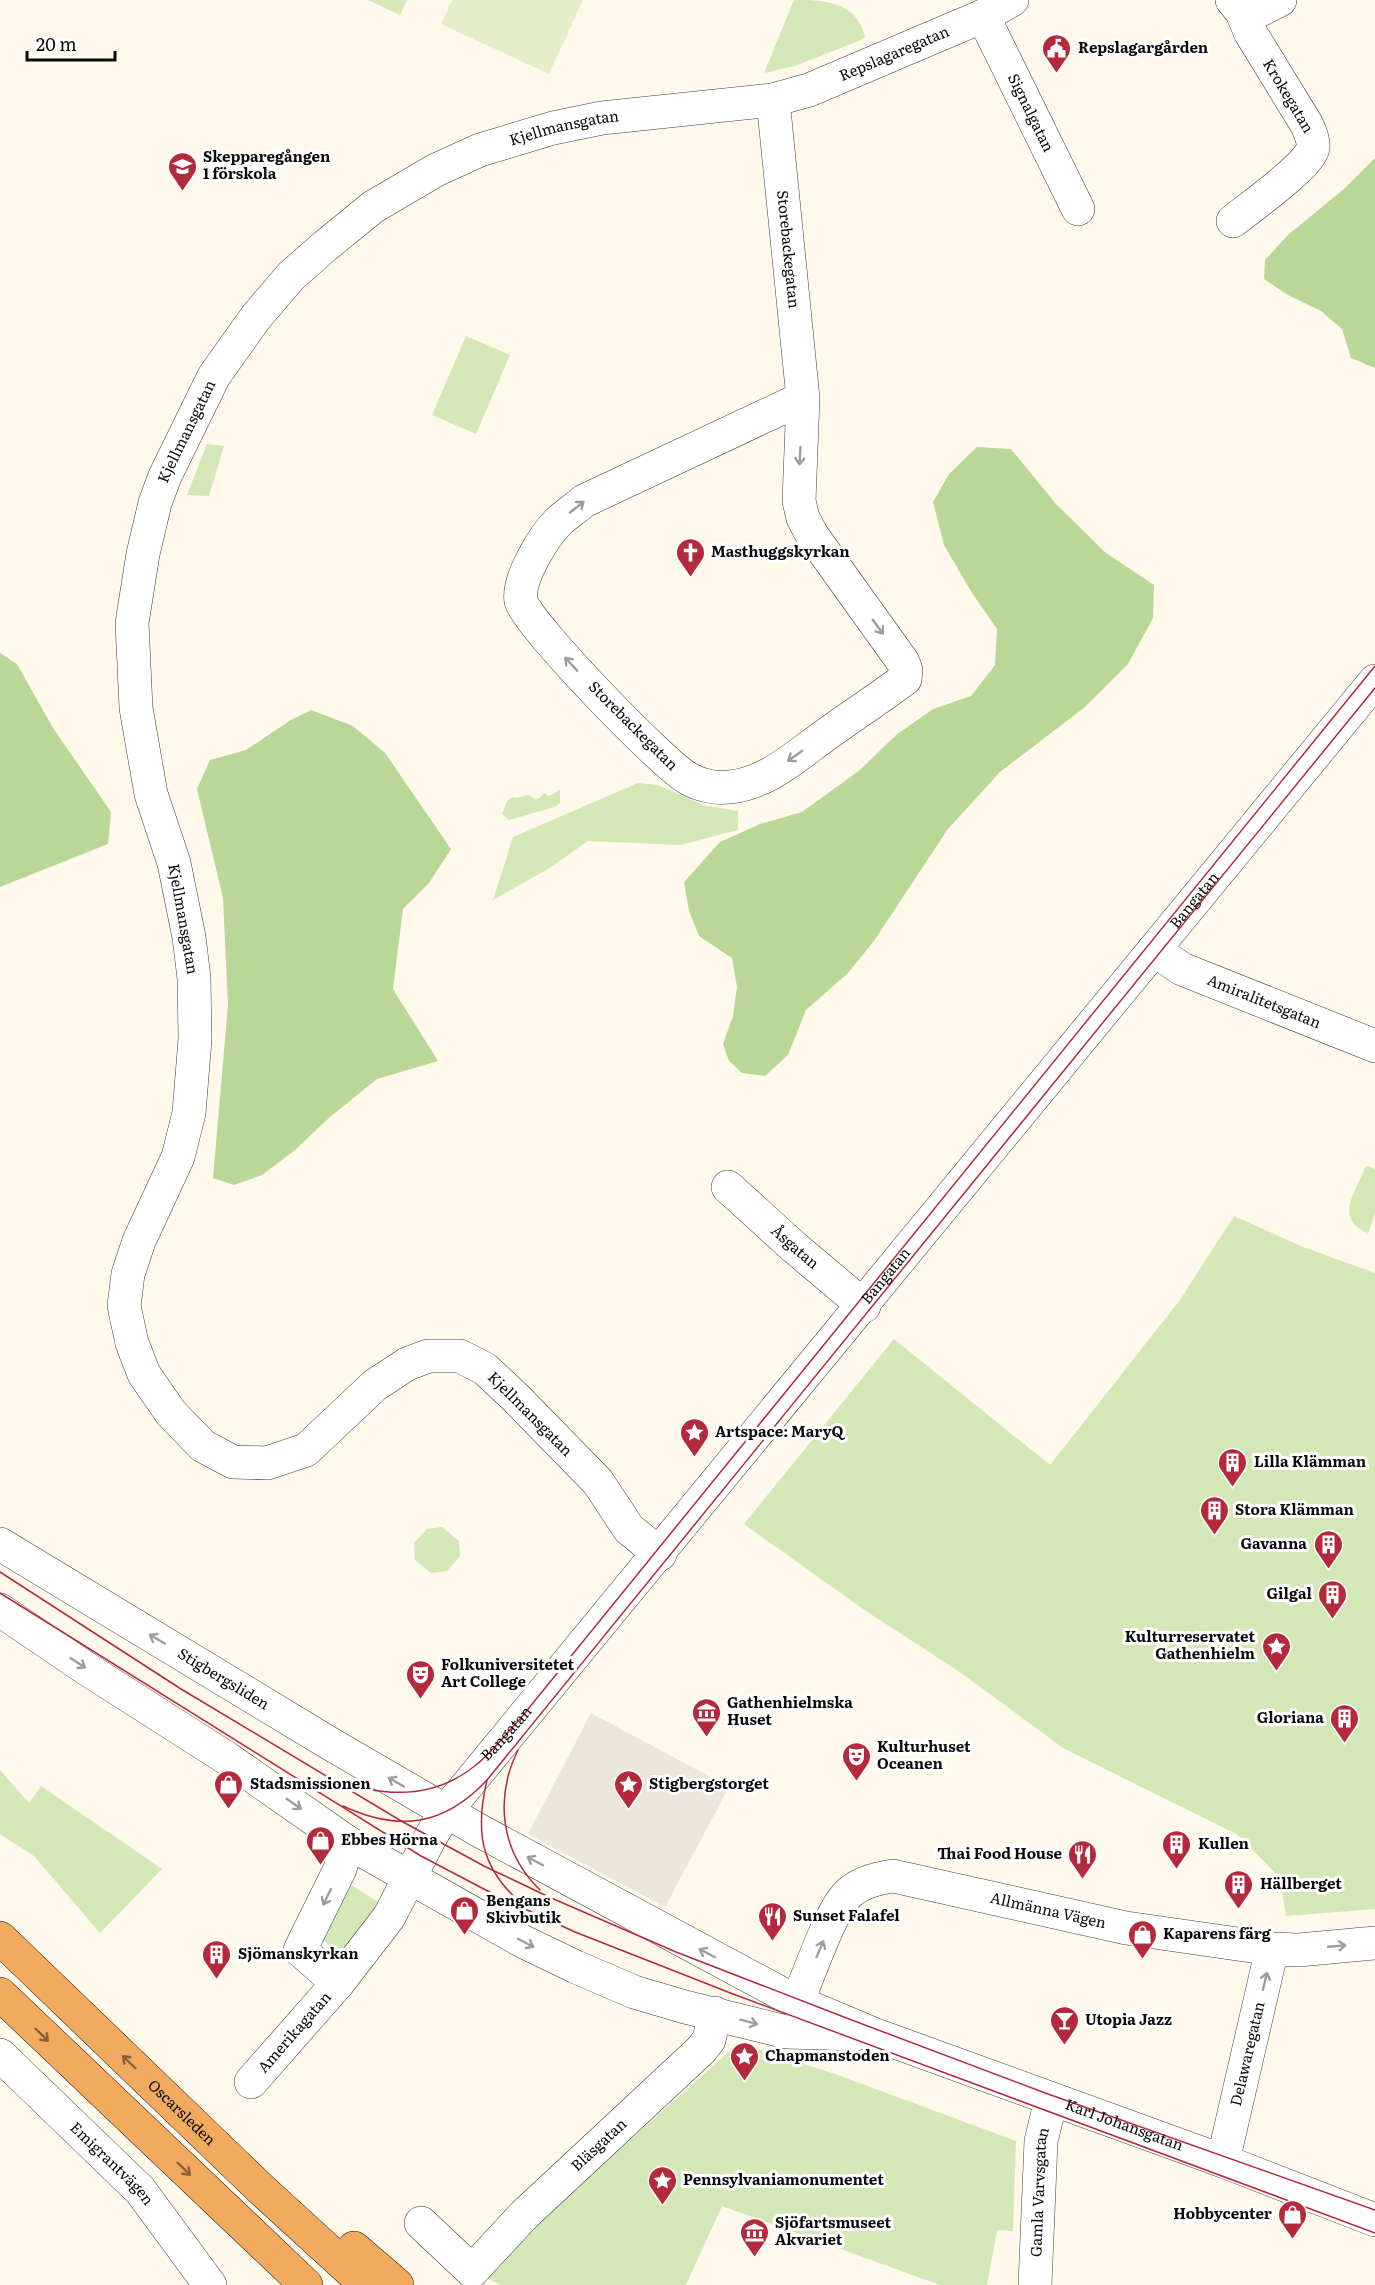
<svg xmlns="http://www.w3.org/2000/svg" width="1375" height="2285" font-family="Literata,serif">
<style>
.green{fill:#d4e7b6}
.forest{fill:#b9d796}
.pitch{fill:#e4eec8}
.plaza{fill:#ede6db}
.lines{fill:none;stroke-linecap:round;stroke-linejoin:round}
.minor-casing{stroke:#3e3e3e;stroke-width:34}
.tertiary-casing{stroke:#3e3e3e;stroke-width:34}
.trunk-casing{stroke:#1c1c1c;stroke-width:34}
.minor{stroke:#fff;stroke-width:33}
.tertiary{stroke:#fff;stroke-width:33}
.trunk{stroke:#f1aa5e;stroke-width:33}
.tram{stroke:#b5293d;stroke-width:1.5}
.oneway{stroke:#9d9d9d}
.oneway2{stroke:#8a6239}
.labels{text-anchor:middle;stroke-width:6;stroke-linejoin:round;paint-order:stroke}
.poi-label{font-size:15px;font-weight:bold;fill:#0b0b0b;stroke:#fff;text-anchor:start}
.street-label{font-size:15px;fill:#0b0b0b;stroke:#fff}
</style>
<rect width="100%" height="100%" fill="#fef9eb"/>
<g class="green">
<polygon points="368,0 407,0 400,15"/>
<path d="M794,0C824,0 856,1 865,37L861,40L795,66L764,73Z"/>
<polygon points="466,336 510,355 476,434 432,415"/>
<polygon points="207,444 224,446 209,496 187,495"/>
<polygon points="638,783 658,785 703,805 738,811 738,830 680,845 588,841 548,869 493,900 513,837"/>
<polygon points="560,790 560,803 555,807 509,820 502,814 507,801 513,797 517,798 528,795 535,799 540,798 544,793 549,796"/>
<path d="M1368,1166L1375,1169V1214L1368,1233C1334,1219 1355,1193 1365,1168Z"/>
<polygon points="1234,1216 1303,1247 1375,1273 1375,1909 1286,1916 1280,1878 1238,1835 1063,1748 964,1675 860,1607 744,1524 894,1339 1050,1465 1180,1300"/>
<polygon points="442,1527 459,1541 460,1556 447,1571 431,1573 415,1560 414,1543 427,1529"/>
<polygon points="0,1770 29,1803 41,1786 162,1869 100,1933 34,1856 0,1834"/>
<path d="M348,1883L383,1905L344,1952C335,1951 328,1947 324,1939Z"/>
<polygon points="739,2043 838,2075 1016,2141 1013,2231 997,2230 987,2285 940,2285 722,2206 686,2285 501,2285 479,2274"/>
</g>
<g class="forest">
<polygon points="1375,158 1375,368 1351,358 1342,329 1321,311 1288,295 1264,279 1265,260 1288,235 1345,188"/>
<polygon points="977,447 1011,449 1056,504 1106,553 1154,585 1153,618 1128,664 1085,707 1000,772 948,829 874,941 848,973 806,1010 788,1055 765,1076 742,1073 729,1061 723,1044 733,1016 737,987 732,958 699,936 689,911 684,882 720,842 760,824 802,812 860,770 896,735 933,709 971,696 995,665 997,629 972,593 944,545 933,502 949,474"/>
<polygon points="0,653 17,664 53,728 111,812 108,844 0,887"/>
<polygon points="311,710 353,726 385,753 451,849 429,883 403,909 393,989 438,1061 377,1079 330,1117 295,1150 262,1175 234,1185 213,1178 228,1005 223,898 197,789 210,760 246,750 291,720"/>
</g>
<polygon class="pitch" points="452,0 583,0 549,74 441,24"/>
<polygon class="plaza" points="591,1713 729,1787 665,1907 528,1834"/>
<g class="lines">
<defs>
<g id="minor">
<polyline points="1232,0 1242,12 1256,12 1280,0"/>
<path id="s1" d="M983,16L1078,209"/>
<path id="s2" d="M773,100L803,398L799,501L803,518L812,535L903,662L906,670L905,679L894,687C872,703 849,718 827,734C797,755 767,784 729,787C716,789 700,785 689,779C665,767 526,623 521,601C517,579 544,536 559,521C567,514 576,508 584,501L803,398"/>
<path d="M1233,221C1248,209 1311,164 1313,148C1314,140 1310,132 1307,125L1250,32L1242,12"/>
<path id="s3" d="M1154,950L1182,969L1375,1046"/>
<path id="s4" d="M728,1187L794,1247L864,1306"/>
<path id="s5" d="M660,1554L629,1529L598,1482L515,1397L485,1369L460,1356H428L407,1364L375,1385L306,1450L267,1463L233,1462L203,1446L171,1413L144,1374L132,1343L124,1306L128,1274L139,1241L178,1157L189,1113L195,1039L194,978L189,937L174,863L151,794L136,708L132,623L143,554L155,503L165,476L214,376L256,317L291,276L324,247L373,207L436,170L480,150L553,128L602,118L773,100L809,90L983,16L1012,0"/>
<path id="s6" d="M347,1842L340,1869L300,1950L338,1983L389,1917L430,1838L446,1811L1375,681"/>
<path id="s7" d="M797,2002C809,1976 830,1910 849,1893C860,1883 879,1878 893,1876L1126,1928L1272,1949L1299,1950L1375,1943"/>
<path id="s8" d="M251,2082L338,1983"/>
<path id="s9" d="M1223,2161L1272,1949"/>
<path id="s10" d="M421,2223L472,2271L524,2215L701,2050L709,2040L715,2013"/>
<path id="s11" d="M1035,2285L1041,2141L1051,2100"/>
</g>
<g id="tertiary">
<path id="s12" d="M0,1544L329,1743L480,1831L797,2002L873,2034L1223,2161L1375,2220"/>
<polyline points="0,1610 87,1669 228,1759 347,1842 524,1942 576,1967 634,1992 685,2007 786,2032 856,2034"/>
<path id="s13" d="M0,2055L140,2190L210,2285"/>
</g>
<g id="trunk">
<path id="s14" d="M0,1938L262,2190L366,2285"/>
<polyline points="0,1994 306,2285"/>
<polyline points="354,2248 397,2285"/>
</g>
</defs>
<use href="#minor" class="minor-casing"/>
<use href="#tertiary" class="tertiary-casing"/>
<use href="#trunk" class="trunk-casing"/>
<use href="#minor" class="minor"/>
<use href="#tertiary" class="tertiary"/>
<use href="#trunk" class="trunk"/>
<g class="tram">
<polyline points="0,1572 181,1689 403,1822 484,1866 549,1897 676,1952 849,2019 1048,2094 1375,2210"/>
<polyline points="0,1593 421,1856 499,1897 575,1932 733,1994 1375,2233"/>
<path d="M518,1750C494,1799 501,1852 540,1890"/>
<path id="s15" d="M332,1778C380,1797 432,1801 476,1765C492,1752 506,1734 520,1719L1375,666"/>
<path d="M487,1780C475,1831 480,1868 522,1904"/>
<path d="M343,1806C399,1832 444,1826 487,1780L1375,688"/>
</g>
</g>
<defs><path id="oneway-shaft" d="M-6 0H5M1.5-3L5.5 0L1.5 3" fill="none" stroke-width="1.6" stroke-linecap="round" stroke-linejoin="round" transform="scale(1.5)"/></defs>
<g class="oneway">
<use href="#oneway-shaft" transform="translate(800 456) rotate(93)"/>
<use href="#oneway-shaft" transform="translate(577 507) rotate(-38)"/>
<use href="#oneway-shaft" transform="translate(878 627) rotate(54)"/>
<use href="#oneway-shaft" transform="translate(571 664) rotate(-133)"/>
<use href="#oneway-shaft" transform="translate(795 756) rotate(145)"/>
<use href="#oneway-shaft" transform="translate(157 1639) rotate(-150)"/>
<use href="#oneway-shaft" transform="translate(78 1663) rotate(33)"/>
<use href="#oneway-shaft" transform="translate(396 1782) rotate(-150)"/>
<use href="#oneway-shaft" transform="translate(294 1804) rotate(35)"/>
<use href="#oneway-shaft" transform="translate(535 1861) rotate(-152)"/>
<use href="#oneway-shaft" transform="translate(327 1897) rotate(116)"/>
<use href="#oneway-shaft" transform="translate(526 1943) rotate(28)"/>
<use href="#oneway-shaft" transform="translate(1337 1946) rotate(-5)"/>
<use href="#oneway-shaft" transform="translate(820 1949) rotate(-67)"/>
<use href="#oneway-shaft" transform="translate(707 1953) rotate(-152)"/>
<use href="#oneway-shaft" transform="translate(1265 1981) rotate(-77)"/>
<use href="#oneway-shaft" transform="translate(749 2022) rotate(15)"/>
</g>
<g class="oneway2">
<use href="#oneway-shaft" transform="translate(42 2035) rotate(44)"/>
<use href="#oneway-shaft" transform="translate(129 2062) rotate(-136)"/>
<use href="#oneway-shaft" transform="translate(184 2169) rotate(44)"/>
</g>
<defs>
<symbol id="civic-pin" viewBox="-11 -11 22 30"><path d="M0 17L-7.5 6A9.5 9.5 0 1 1 7.5 6Z" fill="#b5293d" stroke="#fff"/><path d="M-.6-6.5H3V-4.5H.6V-3L4-1V1h2V6H-6V1h2V-1L-.6-3ZM-1.2 2.5V6h2.4V2.5Z" fill="#fff"/></symbol>
<symbol id="school-pin" viewBox="-11 -11 22 30"><path d="M0 17L-7.5 6A9.5 9.5 0 1 1 7.5 6Z" fill="#b5293d" stroke="#fff"/><path d="M0-5L7-2L0 1L-7-2ZM-4 1L0 2.5L4 1V4Q0 6-4 4Z" fill="#fff"/></symbol>
<symbol id="church-pin" viewBox="-11 -11 22 30"><path d="M0 17L-7.5 6A9.5 9.5 0 1 1 7.5 6Z" fill="#b5293d" stroke="#fff"/><path d="M-1.2-6h2.4v3.5h3.3v2.4h-3.3V6h-2.4V-.1h-3.3v-2.4h3.3Z" fill="#fff"/></symbol>
<symbol id="sight-pin" viewBox="-11 -11 22 30"><path d="M0 17L-7.5 6A9.5 9.5 0 1 1 7.5 6Z" fill="#b5293d" stroke="#fff"/><path d="M0-6L1.8-2.2L6-1.7L2.9 1.2L3.7 5.4L0 3.3L-3.7 5.4L-2.9 1.2L-6-1.7L-1.8-2.2Z" fill="#fff"/></symbol>
<symbol id="building-pin" viewBox="-11 -11 22 30"><path d="M0 17L-7.5 6A9.5 9.5 0 1 1 7.5 6Z" fill="#b5293d" stroke="#fff"/><path d="M-4-6H4V6H1V3H-1V6H-4ZM-2.5-4.3h1.7v1.8h-1.7ZM.8-4.3h1.7v1.8H.8ZM-2.5-1h1.7V.8h-1.7ZM.8-1h1.7V.8H.8Z" fill="#fff"/></symbol>
<symbol id="theatre-pin" viewBox="-11 -11 22 30"><path d="M0 17L-7.5 6A9.5 9.5 0 1 1 7.5 6Z" fill="#b5293d" stroke="#fff"/><path d="M-5-5.5Q0-4 5-5.5V0Q5 5 0 6Q-5 5-5 0ZM-3.3-2.5H-1v1.5H-3.3ZM1-2.5H3.3v1.5H1ZM-2.8 1Q0 5.5 2.8 1Z" fill="#fff"/></symbol>
<symbol id="museum-pin" viewBox="-11 -11 22 30"><path d="M0 17L-7.5 6A9.5 9.5 0 1 1 7.5 6Z" fill="#b5293d" stroke="#fff"/><path d="M0-6L6-3V-2H-6V-3ZM-5-1h2V3h-2ZM-1-1h2V3h-2ZM3-1h2V3H3ZM-6 4H6V6H-6Z" fill="#fff"/></symbol>
<symbol id="shop-pin" viewBox="-11 -11 22 30"><path d="M0 17L-7.5 6A9.5 9.5 0 1 1 7.5 6Z" fill="#b5293d" stroke="#fff"/><path d="M-5-2.5h2.3a2.7 3.5 0 0 1 5.4 0H5L5.5 6h-11ZM-1.5-2.5h3a1.5 2.3 0 0 0-3 0Z" fill="#fff"/></symbol>
<symbol id="restaurant-pin" viewBox="-11 -11 22 30"><path d="M0 17L-7.5 6A9.5 9.5 0 1 1 7.5 6Z" fill="#b5293d" stroke="#fff"/><path d="M-5-6h1v4h1v-4h1v4h1v-4h1v5L-1.5 .5V6h-2V.5L-5-1ZM5-6V6H3V1.5H1.5Q1.5-4 5-6Z" fill="#fff"/></symbol>
<symbol id="bar-pin" viewBox="-11 -11 22 30"><path d="M0 17L-7.5 6A9.5 9.5 0 1 1 7.5 6Z" fill="#b5293d" stroke="#fff"/><path d="M-6-5H6L.8 .8V4.5H3.5V6h-7V4.5H-.8V.8Z" fill="#fff"/></symbol>
</defs>
<g fill-rule="evenodd">
<use href="#civic-pin" x="1040" y="32" width="33" height="45"/>
<use href="#school-pin" x="166" y="150" width="33" height="45"/>
<use href="#church-pin" x="674" y="536" width="33" height="45"/>
<use href="#sight-pin" x="678" y="1416" width="33" height="45"/>
<use href="#building-pin" x="1216" y="1446" width="33" height="45"/>
<use href="#building-pin" x="1198" y="1494" width="33" height="45"/>
<use href="#building-pin" x="1312" y="1528" width="33" height="45"/>
<use href="#building-pin" x="1316" y="1578" width="33" height="45"/>
<use href="#sight-pin" x="1260" y="1630" width="33" height="45"/>
<use href="#theatre-pin" x="404" y="1658" width="33" height="45"/>
<use href="#museum-pin" x="690" y="1696" width="33" height="45"/>
<use href="#building-pin" x="1328" y="1702" width="33" height="45"/>
<use href="#theatre-pin" x="840" y="1740" width="33" height="45"/>
<use href="#shop-pin" x="212" y="1768" width="33" height="45"/>
<use href="#sight-pin" x="612" y="1768" width="33" height="45"/>
<use href="#shop-pin" x="304" y="1824" width="33" height="45"/>
<use href="#building-pin" x="1160" y="1828" width="33" height="45"/>
<use href="#restaurant-pin" x="1066" y="1838" width="33" height="45"/>
<use href="#building-pin" x="1222" y="1868" width="33" height="45"/>
<use href="#shop-pin" x="448" y="1894" width="33" height="45"/>
<use href="#restaurant-pin" x="756" y="1900" width="33" height="45"/>
<use href="#shop-pin" x="1126" y="1918" width="33" height="45"/>
<use href="#building-pin" x="200" y="1938" width="33" height="45"/>
<use href="#bar-pin" x="1048" y="2004" width="33" height="45"/>
<use href="#sight-pin" x="728" y="2040" width="33" height="45"/>
<use href="#sight-pin" x="646" y="2164" width="33" height="45"/>
<use href="#shop-pin" x="1276" y="2198" width="33" height="45"/>
<use href="#museum-pin" x="738" y="2216" width="33" height="45"/>
</g>
<g class="labels">
<g class="poi-label">
<text x="1078" y="53">Repslagargården</text>
<text x="203" y="162">Skepparegången<tspan x="203" dy="17">1 förskola</tspan></text>
<text x="711" y="557">Masthuggskyrkan</text>
<text x="715" y="1437">Artspace: MaryQ</text>
<text x="1254" y="1467">Lilla Klämman</text>
<text x="1235" y="1515">Stora Klämman</text>
<text x="1307" y="1549" text-anchor="end">Gavanna</text>
<text x="1312" y="1599" text-anchor="end">Gilgal</text>
<text x="1255" y="1642" text-anchor="end">Kulturreservatet<tspan x="1255" dy="17">Gathenhielm</tspan></text>
<text x="441" y="1670">Folkuniversitetet<tspan x="441" dy="17">Art College</tspan></text>
<text x="727" y="1708">Gathenhielmska<tspan x="727" dy="17">Huset</tspan></text>
<text x="1324" y="1723" text-anchor="end">Gloriana</text>
<text x="877" y="1752">Kulturhuset<tspan x="877" dy="17">Oceanen</tspan></text>
<text x="250" y="1789">Stadsmissionen</text>
<text x="649" y="1789">Stigbergstorget</text>
<text x="341" y="1845">Ebbes Hörna</text>
<text x="1198" y="1849">Kullen</text>
<text x="1062" y="1859" text-anchor="end">Thai Food House</text>
<text x="1260" y="1889">Hällberget</text>
<text x="486" y="1906">Bengans<tspan x="486" dy="17">Skivbutik</tspan></text>
<text x="793" y="1921">Sunset Falafel</text>
<text x="1163" y="1939">Kaparens färg</text>
<text x="238" y="1959">Sjömanskyrkan</text>
<text x="1085" y="2025">Utopia Jazz</text>
<text x="765" y="2061">Chapmanstoden</text>
<text x="683" y="2185">Pennsylvaniamonumentet</text>
<text x="1272" y="2219" text-anchor="end">Hobbycenter</text>
<text x="775" y="2228">Sjöfartsmuseet<tspan x="775" dy="17">Akvariet</tspan></text>
</g>
<g class="street-label">
<text dy="5" stroke="none"><textPath href="#s5" startOffset="2493">Repslagaregatan</textPath></text>
<text transform="translate(1288 96) rotate(59)" y="5">Krokegatan</text>
<text dy="5" stroke="none"><textPath href="#s1" startOffset="108">Signalgatan</textPath></text>
<text dy="5" stroke="none"><textPath href="#s5" startOffset="2152">Kjellmansgatan</textPath></text>
<text dy="5" stroke="none"><textPath href="#s2" startOffset="150">Storebackegatan</textPath></text>
<text dy="5" stroke="none"><textPath href="#s5" startOffset="1648">Kjellmansgatan</textPath></text>
<text transform="translate(633 726) rotate(45)" y="5">Storebackegatan</text>
<text dy="5" stroke="none"><textPath href="#s6" startOffset="1551">Bangatan</textPath></text>
<text transform="translate(183 919) rotate(80)" y="5">Kjellmansgatan</text>
<text dy="5" stroke="none"><textPath href="#s3" startOffset="122">Amiralitetsgatan</textPath></text>
<text dy="5" stroke="none"><textPath href="#s4" startOffset="90">Åsgatan</textPath></text>
<text dy="5" stroke="none"><textPath href="#s6" startOffset="1065">Bangatan</textPath></text>
<text transform="translate(530 1414) rotate(45)" y="5">Kjellmansgatan</text>
<text dy="5" stroke="none"><textPath href="#s12" startOffset="261">Stigbergsliden</textPath></text>
<text dy="5" stroke="none"><textPath href="#s15" startOffset="196">Bangatan</textPath></text>
<text dy="5" stroke="none"><textPath href="#s7" startOffset="328">Allmänna Vägen</textPath></text>
<text dy="5" stroke="none"><textPath href="#s8" startOffset="66">Amerikagatan</textPath></text>
<text dy="5" stroke="none"><textPath href="#s9" startOffset="110">Delawaregatan</textPath></text>
<text dy="5" stroke="none"><textPath href="#s14" startOffset="252">Oscarsleden</textPath></text>
<text dy="5" stroke="none"><textPath href="#s12" startOffset="1269">Karl Johansgatan</textPath></text>
<text dy="5" stroke="none"><textPath href="#s10" startOffset="249">Bläsgatan</textPath></text>
<text dy="5" stroke="none"><textPath href="#s13" startOffset="156">Emigrantvägen</textPath></text>
<text dy="5" stroke="none"><textPath href="#s11" startOffset="93">Gamla Varvsgatan</textPath></text>
</g>
</g>
<path d="M27 51v9h88v-9" fill="none" stroke="#0b0b0b" stroke-width="3"/>
<text x="36" y="51" font-size="18" fill="#0b0b0b" stroke="#ffffff" stroke-width="4.5" paint-order="stroke">20 m</text>
</svg>
